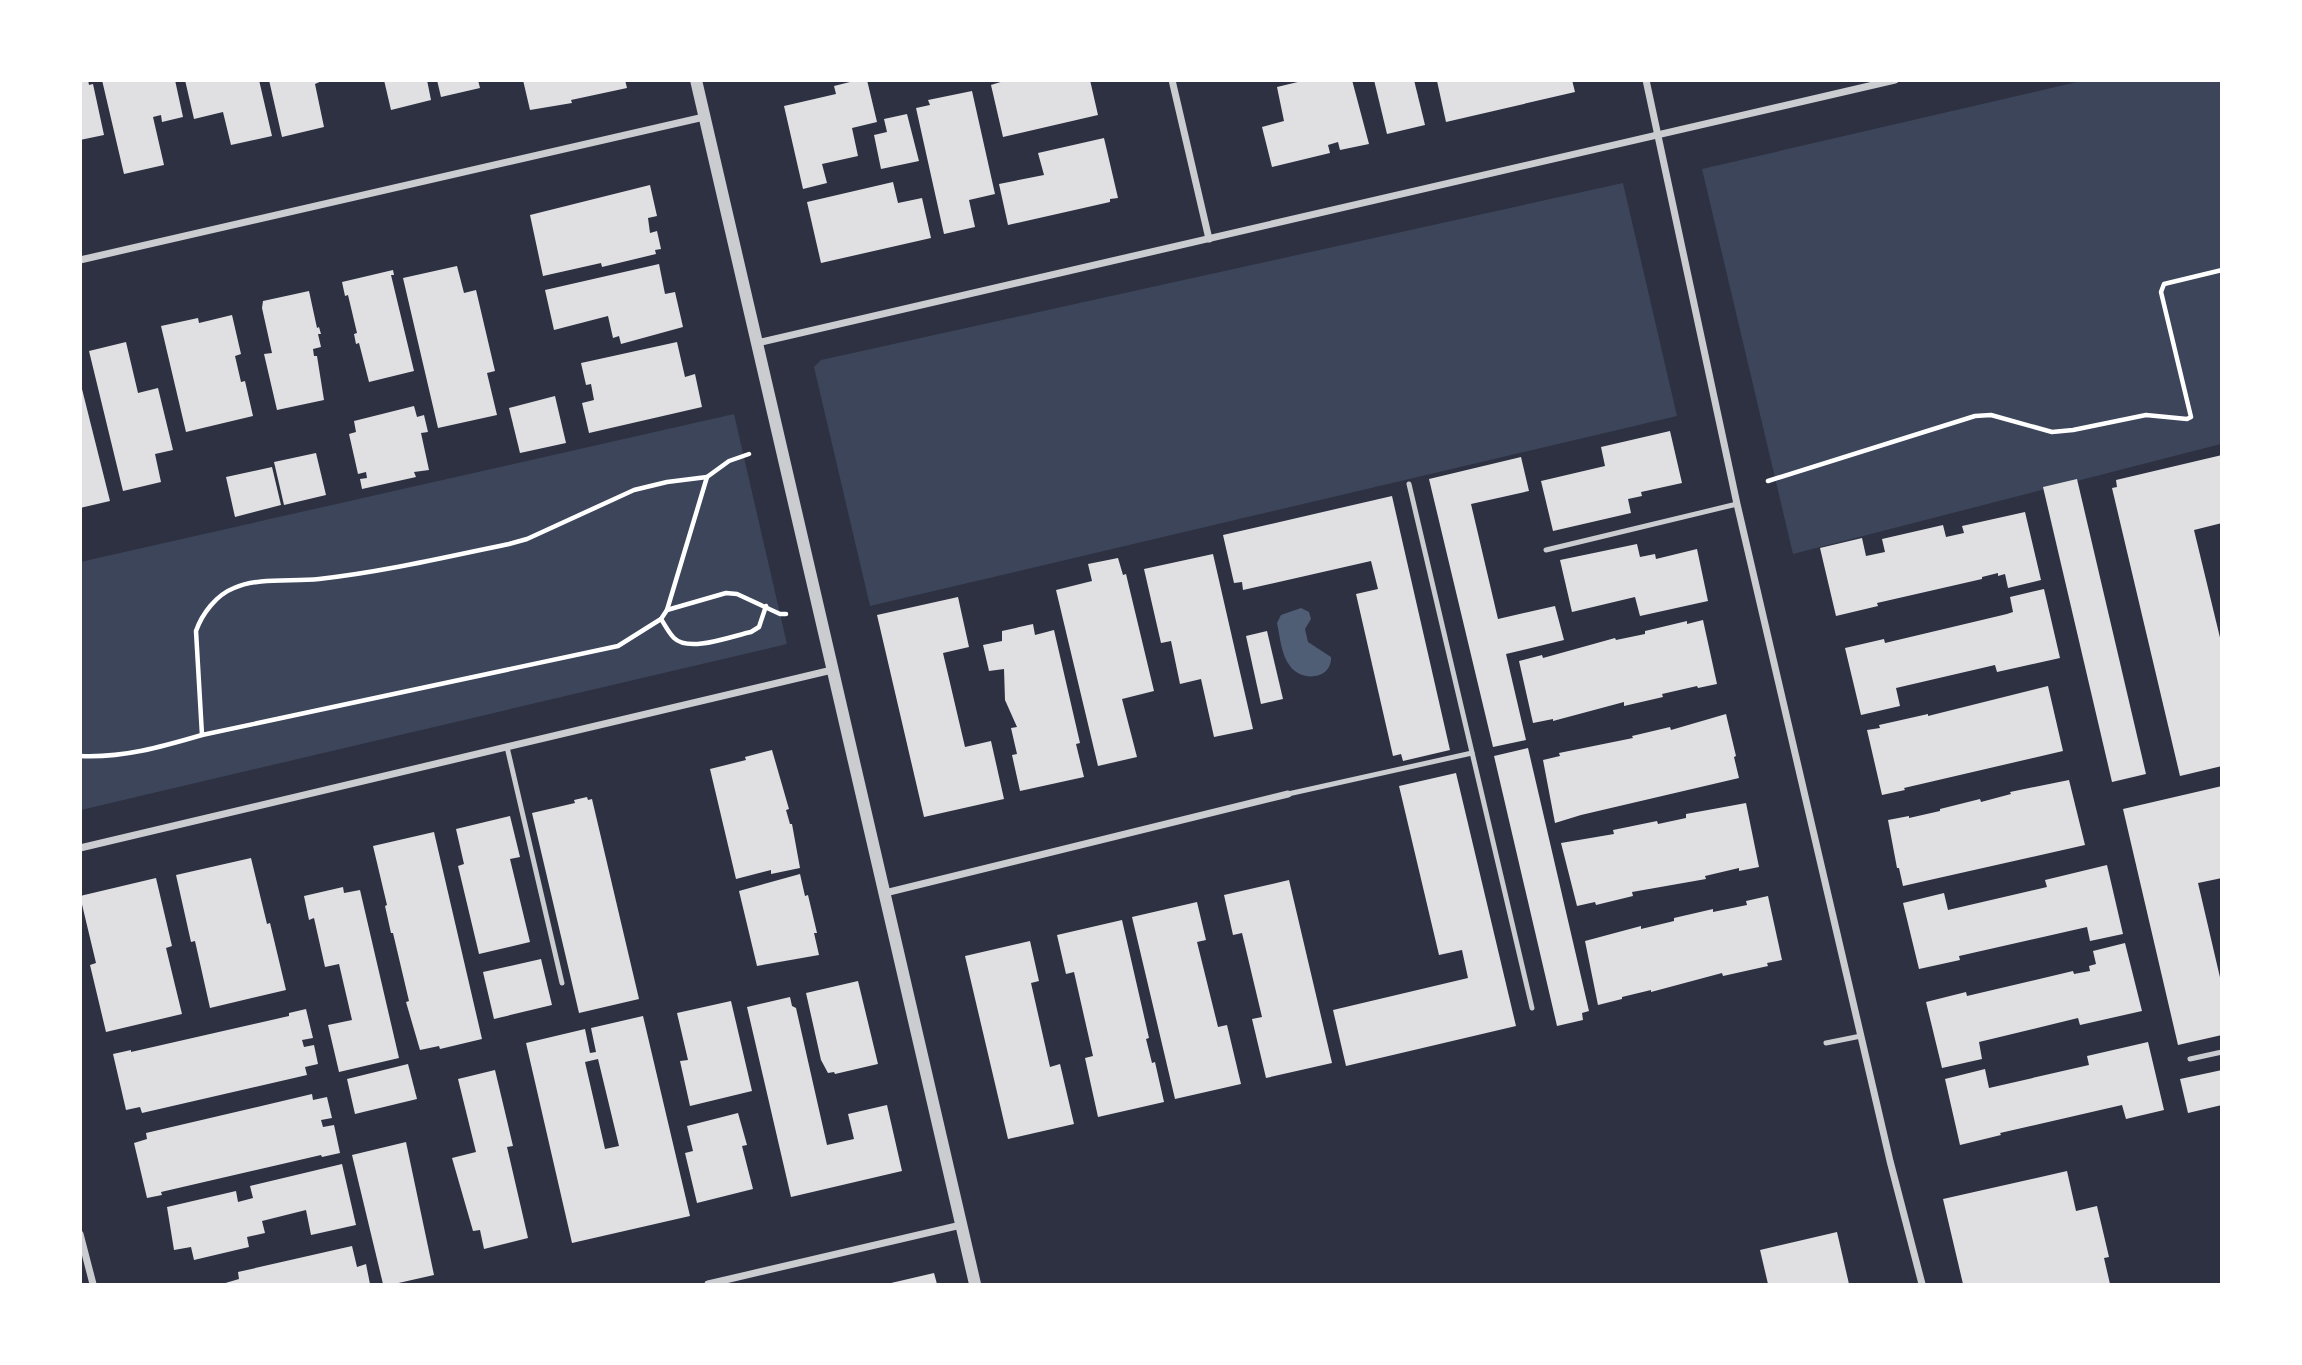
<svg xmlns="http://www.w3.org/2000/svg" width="2302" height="1365" font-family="'Nunito Sans',sans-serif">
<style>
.green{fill:#3c4559}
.water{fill:#4f5d75}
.building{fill:#e0e0e3;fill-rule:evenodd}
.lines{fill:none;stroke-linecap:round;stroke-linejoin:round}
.path{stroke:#fff;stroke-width:4.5}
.service{stroke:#caccd0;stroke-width:5}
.minor{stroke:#caccd0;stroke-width:7}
.tertiary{stroke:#caccd0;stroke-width:12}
</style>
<rect width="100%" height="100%" fill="#2d3142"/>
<g class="green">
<polygon points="2081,81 2221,81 2221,444 1793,554 1702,169"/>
<polygon points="1623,183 1677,416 870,606 814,367 821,360"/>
<polygon points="734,414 787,644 81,810 80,562"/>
</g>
<path class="water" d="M1301,608L1309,612L1311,619L1305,629L1308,642L1331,657C1332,680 1301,682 1290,666C1281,655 1280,636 1277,623L1281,615Z"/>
<g class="building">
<polygon points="80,80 88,80 89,85 93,84 104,135 80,140"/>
<polygon points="102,80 175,80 183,117 162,122 161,115 153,117 164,165 124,174"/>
<polygon points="185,80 259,80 272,136 231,145 223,112 194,119"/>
<polygon points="269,80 324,80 315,84 324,127 282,137"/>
<polygon points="384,80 427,80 431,100 391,110"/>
<polygon points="437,80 478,80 480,88 441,97"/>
<polygon points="523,80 625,80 627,88 571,100 572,103 530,110"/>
<polygon points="858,80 867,80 877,122 852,128 858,156 822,164 827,183 803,189 784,106 836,94 834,86"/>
<polygon points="1007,80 1090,80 1098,115 1003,137 991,85"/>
<polygon points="1306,80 1352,80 1369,144 1340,150 1338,142 1328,145 1330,153 1272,167 1262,127 1284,121 1277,87"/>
<polygon points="1374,80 1414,80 1425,125 1387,134"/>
<polygon points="1441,80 1572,80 1575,92 1446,122 1437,81"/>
<polygon points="972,91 995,194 969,200 975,227 944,234 916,108 930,105 928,100"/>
<polygon points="907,114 919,161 881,169 874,135 887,132 884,119"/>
<polygon points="1104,138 1118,198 1110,199 1110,202 1008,225 999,184 1044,175 1038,153"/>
<polygon points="893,182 898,203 922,198 931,238 821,263 807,202"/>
<polygon points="650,185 657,216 648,218 650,233 657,231 661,249 655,250 656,254 602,267 601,263 543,276 530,215"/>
<polygon points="659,264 665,294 675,292 683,327 621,344 619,336 613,338 608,316 554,330 545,290"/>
<polygon points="457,266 464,293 476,290 495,371 487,373 497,415 438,428 403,278"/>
<polygon points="393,270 394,275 391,275 414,371 369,382 359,343 356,344 354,334 357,333 348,295 345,296 342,282"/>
<polygon points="309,291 317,328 319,327 321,334 318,334 321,347 313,349 314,356 317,356 324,400 277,410 264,354 272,353 262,308 263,301"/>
<polygon points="232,315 241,354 235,356 241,382 245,381 253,416 186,432 161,326 198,318 199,323"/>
<polygon points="126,342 138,393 158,388 173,450 155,454 161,482 123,491 89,351"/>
<polygon points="677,342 685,377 695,374 702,407 589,433 582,403 594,400 591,384 586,385 581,363"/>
<polygon points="80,381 110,501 80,508"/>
<polygon points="555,396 566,443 520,453 509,408"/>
<polygon points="414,406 417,417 424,415 428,432 421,433 429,470 414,472 416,477 362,489 360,479 367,478 366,472 358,474 349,434 356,432 354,421"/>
<polygon points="1670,431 1682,483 1641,492 1642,496 1628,499 1631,513 1553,531 1541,481 1605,466 1601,447"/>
<polygon points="316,453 326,495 284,505 274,462"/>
<polygon points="2222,455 2222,523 2194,530 2222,646 2222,766 2180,776 2112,488 2117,487 2116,480"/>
<polygon points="1521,457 1529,491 1471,504 1498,619 1555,606 1564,640 1506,654 1526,740 1493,747 1429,479"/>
<polygon points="272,467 281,505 235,517 226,477"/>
<polygon points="2077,479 2146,774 2112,782 2043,487"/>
<polygon points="1392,496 1450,750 1403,761 1401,754 1393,756 1356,594 1378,589 1371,561 1243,590 1242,582 1234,583 1223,535"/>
<polygon points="2025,512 2041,580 2008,588 2005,574 1998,576 1998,573 1982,577 1982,579 1877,603 1878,606 1836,616 1820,548 1862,538 1866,556 1885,552 1882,539 1943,525 1946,537 1964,533 1962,526"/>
<polygon points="1637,544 1640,557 1655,554 1656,559 1697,549 1708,601 1640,616 1635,597 1572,612 1560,560"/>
<polygon points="1213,554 1253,729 1214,737 1201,679 1180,684 1171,641 1161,643 1144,569"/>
<polygon points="1118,558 1123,575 1126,574 1154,691 1122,699 1137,757 1098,766 1056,590 1092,581 1088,564"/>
<polygon points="2044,589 2060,658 1997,672 1995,665 1896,688 1900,706 1861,715 1845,648 1884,639 1885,643 2007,614 2013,612 2010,597"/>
<polygon points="958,597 969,647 943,653 965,747 991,741 1004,799 924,817 877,615"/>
<polygon points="1703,620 1717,684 1698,688 1697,686 1662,694 1663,697 1624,706 1624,702 1553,721 1553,719 1533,723 1519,661 1542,655 1543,658 1615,638 1616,640 1645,634 1645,631 1687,621 1687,624"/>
<polygon points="1033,624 1035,635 1054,630 1080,743 1076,744 1084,777 1020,791 1012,755 1017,754 1011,728 1017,727 1005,700 1004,669 989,671 983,645 1002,641 1002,631"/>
<polygon points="1267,631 1283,699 1261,704 1246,636"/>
<polygon points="2048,686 2063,751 1904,788 1905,790 1882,795 1867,730 1880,728 1879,725 1928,714 1928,716"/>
<polygon points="1726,714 1736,756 1734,757 1739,778 1581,815 1555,823 1543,760 1560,756 1559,753 1633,738 1632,736 1670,727 1671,730"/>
<polygon points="1528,748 1589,1011 1582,1013 1583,1020 1557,1026 1494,756"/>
<polygon points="772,750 789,809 786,810 790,824 792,824 800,868 771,874 771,870 736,879 710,769 746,760 745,757"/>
<polygon points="1456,773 1516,1026 1346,1066 1333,1010 1468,978 1462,950 1439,955 1399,786"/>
<polygon points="2069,780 2085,845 1903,886 1899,868 1897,868 1888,820 1909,816 1909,818 1940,811 1940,809 1980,799 1981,802 2011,794 2010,792"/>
<polygon points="2222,786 2222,878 2198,883 2222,986 2222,1035 2178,1045 2123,809"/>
<polygon points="587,797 588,800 592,799 639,999 579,1013 532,813 575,803 574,800"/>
<polygon points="1746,803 1759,867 1739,871 1739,868 1705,876 1706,879 1632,892 1633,896 1596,905 1595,902 1577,906 1561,843 1614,834 1613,830 1657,821 1658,824 1686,818 1686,814"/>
<polygon points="510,816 520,857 510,859 530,942 479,954 458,866 464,864 456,829"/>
<polygon points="434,832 482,1039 440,1049 439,1046 420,1050 406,1002 409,1001 393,933 391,933 385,906 387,905 373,846"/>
<polygon points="251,858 267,924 270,923 286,990 210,1008 195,941 191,942 176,875"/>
<polygon points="2107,865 2123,934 2090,941 2087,927 1959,956 1960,960 1919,969 1903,903 1944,893 1948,910 2047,887 2045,880"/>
<polygon points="800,874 805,896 808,895 817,933 814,933 819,955 757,966 739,891"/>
<polygon points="156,878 172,946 166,948 182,1014 106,1032 90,965 96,963 80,896"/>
<polygon points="1289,880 1332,1063 1266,1078 1252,1019 1262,1017 1242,933 1233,935 1224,895"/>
<polygon points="343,887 344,893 360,890 399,1058 339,1072 328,1025 352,1020 339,964 325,967 314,918 309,920 304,896"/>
<polygon points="1768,896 1782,960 1767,963 1768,966 1723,976 1722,973 1651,992 1651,990 1622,997 1622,999 1598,1005 1585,941 1641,926 1641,929 1674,921 1674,918 1713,909 1713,912 1747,905 1746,901"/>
<polygon points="1197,902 1206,940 1197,942 1218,1027 1227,1025 1241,1084 1175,1099 1132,917"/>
<polygon points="1122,920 1149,1038 1146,1039 1152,1063 1155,1062 1164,1102 1098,1117 1085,1058 1093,1056 1074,972 1066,974 1057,935"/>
<polygon points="1030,941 1039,981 1031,983 1050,1067 1060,1064 1074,1124 1008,1139 965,956"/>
<polygon points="2125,943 2142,1011 2080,1025 2078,1018 1979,1042 1982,1059 1942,1068 1926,1002 1966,992 1967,996 2073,971 2074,974 2090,971 2089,966 2096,964 2093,951"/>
<polygon points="541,959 552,1005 494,1019 483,972"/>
<polygon points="858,981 878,1064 835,1074 834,1072 828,1073 821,1060 806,993"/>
<polygon points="790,997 792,1006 796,1008 827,1145 854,1139 848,1114 887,1105 902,1171 791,1197 747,1007"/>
<polygon points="731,1001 752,1091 690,1106 680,1061 688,1060 677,1013"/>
<polygon points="306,1009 313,1038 302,1040 304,1047 314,1045 318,1064 305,1067 307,1075 142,1113 140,1107 126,1110 113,1054 131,1050 131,1052 289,1016 289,1013"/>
<path d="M643,1016L690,1216L572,1243L526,1043L585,1029L590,1053L596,1052L591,1028ZM598,1059L619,1146L605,1149L585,1062Z"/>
<polygon points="2148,1042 2164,1110 2126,1119 2122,1105 2000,1133 2001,1135 1960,1145 1945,1079 1985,1069 1989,1088 2089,1065 2087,1056"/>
<polygon points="408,1064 417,1099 355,1114 347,1079"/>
<polygon points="495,1070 513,1146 507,1147 528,1238 484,1249 480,1230 473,1231 452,1158 476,1152 458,1079"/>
<polygon points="2222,1070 2222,1105 2188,1113 2180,1079"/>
<polygon points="312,1094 313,1100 327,1097 332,1118 321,1120 323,1127 334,1125 340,1153 322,1157 321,1155 161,1192 162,1195 147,1198 134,1143 147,1139 146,1133"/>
<polygon points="738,1113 747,1145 742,1146 753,1189 697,1203 685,1153 693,1151 687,1126"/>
<polygon points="406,1142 434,1275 394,1284 383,1284 352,1155"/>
<polygon points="342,1164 356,1225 311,1235 306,1210 262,1221 265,1233 247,1237 249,1247 194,1260 191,1247 174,1250 167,1207 236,1191 238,1202 253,1198 250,1186"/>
<polygon points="2067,1171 2076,1211 2097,1206 2109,1257 2104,1258 2110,1284 1963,1284 1943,1199"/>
<polygon points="1837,1232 1849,1284 1768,1284 1760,1250"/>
<polygon points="352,1246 357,1267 366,1264 370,1284 222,1284 239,1279 238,1272"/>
<polygon points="934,1273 937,1284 891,1284 891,1283"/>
</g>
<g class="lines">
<g class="path">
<polyline points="1768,481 1975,416 1991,415 2052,432 2073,430 2146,415 2187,419 2191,417 2161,292 2164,284 2222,270"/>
<polyline points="667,610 707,477 729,461 749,454"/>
<path d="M661,619C665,625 669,633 674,638C689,653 732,636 751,632L759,627L766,606"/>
<path d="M202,735L196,631C202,614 216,595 234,588C259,577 292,582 319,579C383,572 446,557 509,544L527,539L634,490L667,482L707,477"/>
<path d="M80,756C123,758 161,747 202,735L618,646L661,619L667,610L726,593L737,594L780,614H786"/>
</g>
<g class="service">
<polyline points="1409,484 1532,1008"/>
<polyline points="1546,550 1737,504"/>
<polyline points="507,747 562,983"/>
<polyline points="1288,794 1472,753"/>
<polyline points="1826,1043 1861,1036"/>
<polyline points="2190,1059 2222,1052"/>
</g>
<g class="minor">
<polyline points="1172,80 1209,239"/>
<polyline points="1646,80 1737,504 1890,1161 1922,1284"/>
<polyline points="80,260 704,117"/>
<polyline points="757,343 1895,80"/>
<polyline points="80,848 832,670"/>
<polyline points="885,893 1288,794"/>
<polyline points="80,1234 93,1284"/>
<polyline points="708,1284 961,1225"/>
</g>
<polyline class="tertiary" points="696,80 975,1284"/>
</g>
<rect width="2302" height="1365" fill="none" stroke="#ffffff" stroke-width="164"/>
</svg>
